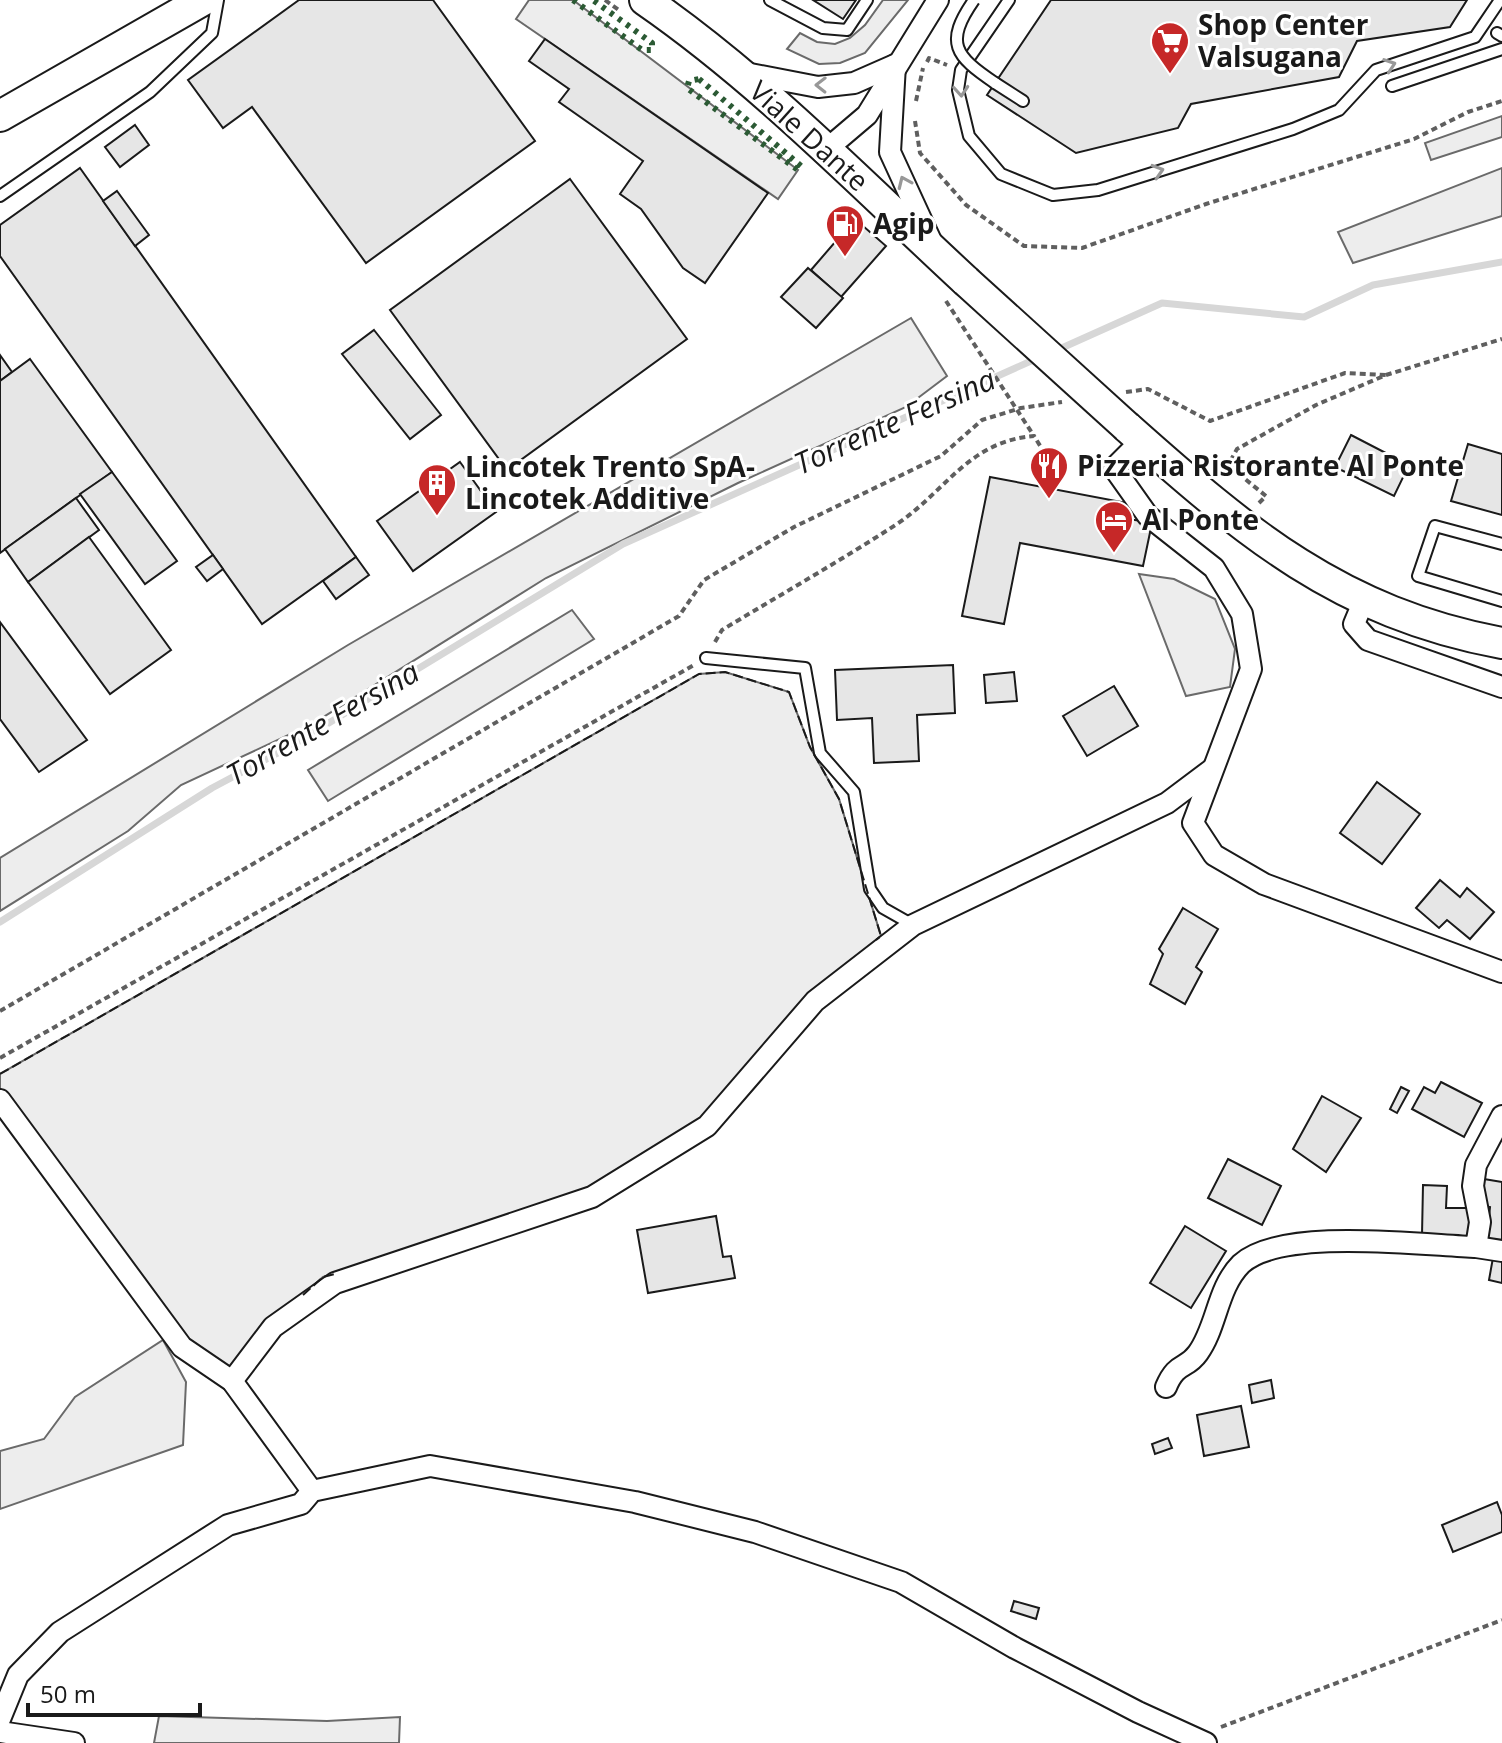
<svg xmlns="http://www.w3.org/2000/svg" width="1502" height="1743" font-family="'Open Sans',sans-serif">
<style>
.built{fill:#ededed;stroke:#6a6a6a;stroke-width:2}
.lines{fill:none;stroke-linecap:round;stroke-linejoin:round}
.stream{stroke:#d7d7d7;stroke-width:7}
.building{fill:#e6e6e6;stroke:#1a1a1a;stroke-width:2}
.lane-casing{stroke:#1a1a1a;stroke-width:14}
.street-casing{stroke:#1a1a1a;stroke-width:24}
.secondary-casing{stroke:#1a1a1a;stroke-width:34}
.path{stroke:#5f5f5f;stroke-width:4;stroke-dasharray:6 4;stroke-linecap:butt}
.lane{stroke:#fff;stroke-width:10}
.street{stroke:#fff;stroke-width:20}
.secondary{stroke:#fff;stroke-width:30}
.lane-bridge-casing{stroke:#1a1a1a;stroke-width:14;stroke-linecap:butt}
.secondary-bridge-casing{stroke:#1a1a1a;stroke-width:34;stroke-linecap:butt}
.path-bridge{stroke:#5f5f5f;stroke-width:4;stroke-dasharray:6 4;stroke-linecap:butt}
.lane-bridge{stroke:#fff;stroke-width:10}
.secondary-bridge{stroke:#fff;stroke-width:30}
.hedge{stroke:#2b5a34;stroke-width:6;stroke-dasharray:4 6;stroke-linecap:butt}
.fence{stroke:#1a1a1a;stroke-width:2;stroke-dasharray:10 4;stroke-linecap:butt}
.oneway{stroke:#989898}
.labels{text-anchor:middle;stroke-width:6;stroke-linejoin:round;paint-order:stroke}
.poi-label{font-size:28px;font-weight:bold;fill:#1a1a1a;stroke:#fff;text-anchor:start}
.street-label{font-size:28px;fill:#1a1a1a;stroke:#fff}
.water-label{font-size:30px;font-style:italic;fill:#1a1a1a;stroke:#fff}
</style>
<rect width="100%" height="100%" fill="#fff"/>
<g class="built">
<polygon points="529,0 573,0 798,170 778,199 516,19"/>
<polygon points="883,0 908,0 865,53 840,63 819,64 787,49 800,33 817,42 835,44 850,38 865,25"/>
<polygon points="1502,116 1502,137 1431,160 1425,143"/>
<polygon points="1502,168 1502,216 1353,263 1338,232"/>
<polygon points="911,318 947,376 906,407 738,483 546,578 312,724 181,785 128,831 0,911 0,858 348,645"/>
<polygon points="1139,574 1174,579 1215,599 1235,649 1230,687 1186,696"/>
<polygon points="572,610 594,639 328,801 308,770"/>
<polygon points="725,672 789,692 810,747 839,799 881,936 789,1020 704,1121 590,1190 371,1266 323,1277 270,1324 230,1375 185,1345 0,1088 0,1074 699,674"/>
<polygon points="163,1340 186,1382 183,1445 0,1509 0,1451 44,1439 75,1397"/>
<polygon points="159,1716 327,1721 400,1717 399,1743 154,1743"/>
</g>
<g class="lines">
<g class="stream">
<polyline points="1055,351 1162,303 1304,317 1373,285 1502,262"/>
<polyline points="0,922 212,788 291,746 623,544 1040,357"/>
</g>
</g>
<g class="building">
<polygon points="299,0 433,0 535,141 366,263 252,107 223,128 188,80"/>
<polygon points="813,0 856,0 843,19"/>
<polygon points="1051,0 1467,0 1450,27 1357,41 1339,77 1191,104 1178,128 1076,153 987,95"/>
<polygon points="545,39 768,193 705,283 683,268 641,209 620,194 643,161 559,102 569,89 529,61"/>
<polygon points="135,125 149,145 120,167 105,147"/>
<polygon points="80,168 356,557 262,624 0,256 0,225"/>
<polygon points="570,179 687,339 507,470 390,310"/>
<polygon points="117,191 149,235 135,246 103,201"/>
<polygon points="855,219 886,246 841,297 811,270"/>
<polygon points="808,268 843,298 816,328 781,297"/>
<polygon points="374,330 441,415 410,439 342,354"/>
<polygon points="0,355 12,372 0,381"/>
<polygon points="30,359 112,472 0,553 0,381"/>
<polygon points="1351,435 1409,465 1394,496 1335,467"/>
<polygon points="1468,444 1502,454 1502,515 1451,501"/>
<polygon points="460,462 496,512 413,571 377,521"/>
<polygon points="112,472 177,561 145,584 80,494"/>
<polygon points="990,477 1132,504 1129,519 1152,523 1143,566 1020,543 1004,624 962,616"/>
<polygon points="76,498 99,530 28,582 5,549"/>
<polygon points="89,537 171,650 110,694 28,582"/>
<polygon points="213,555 223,569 207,581 196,567"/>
<polygon points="356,557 369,575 336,599 323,581"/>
<polygon points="0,622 87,740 39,772 0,719"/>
<polygon points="953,665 955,713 917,715 919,761 874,763 872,718 837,720 835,670"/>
<polygon points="1014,672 1017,701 986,703 984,675"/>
<polygon points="1114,686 1138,726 1087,756 1063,716"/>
<polygon points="1377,782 1420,814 1382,864 1340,833"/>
<polygon points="1440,880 1460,897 1467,888 1494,912 1470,939 1447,920 1439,928 1416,908"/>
<polygon points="1183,908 1218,929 1196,967 1202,972 1185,1004 1150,984 1163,954 1159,949"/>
<polygon points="1441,1082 1482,1103 1464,1137 1412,1109 1424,1087 1435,1093"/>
<polygon points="1401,1087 1409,1091 1397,1113 1390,1109"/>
<polygon points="1322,1096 1361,1118 1326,1172 1293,1149"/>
<polygon points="1228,1159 1281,1186 1262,1225 1208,1198"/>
<polygon points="1484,1179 1502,1182 1502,1249 1486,1246 1490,1207 1482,1206"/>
<polygon points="1423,1185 1447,1186 1446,1208 1472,1208 1471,1237 1422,1235"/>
<polygon points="716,1216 723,1257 731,1256 735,1278 648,1293 637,1230"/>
<polygon points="1185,1226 1226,1251 1191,1308 1150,1283"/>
<polygon points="1494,1252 1502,1253 1502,1283 1489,1280"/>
<polygon points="1271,1380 1274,1398 1252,1403 1249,1385"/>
<polygon points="1241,1406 1249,1447 1204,1456 1197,1415"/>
<polygon points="1168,1438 1172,1448 1155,1454 1152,1444"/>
<polygon points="1497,1502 1502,1515 1502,1532 1453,1552 1442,1525"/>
<polygon points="1014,1601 1039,1608 1036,1619 1011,1611"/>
</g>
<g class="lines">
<defs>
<g id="lane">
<polyline points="770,0 823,28 847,30 867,0"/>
<polyline points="1009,0 961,70 958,90 969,136 1001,174 1053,195 1098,190 1293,129 1339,110 1376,70 1475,37 1500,0"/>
<polyline points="1497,33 1502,36"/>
<polyline points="995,83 1023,101"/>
<polyline points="1392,86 1502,49"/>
<polyline points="0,196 150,92 212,33 218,0"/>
<polyline points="1502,544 1435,526 1418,576 1502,601"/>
<polyline points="706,658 805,668 820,753 854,792 870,889 883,908 913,925"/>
</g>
<g id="street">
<polyline points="895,65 890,152 931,241"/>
<polyline points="740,72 818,87 854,83 895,65"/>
<polyline points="827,149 867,115 938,0"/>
<polyline points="1142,440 1114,468 1148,516 1214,568 1242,614 1251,669 1193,823 1214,855 1264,884 1502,972"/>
<polyline points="1364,600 1354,624 1368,640 1502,687"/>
<polyline points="0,1100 182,1347 232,1381 312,1491"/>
<polyline points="1476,1247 1502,1251"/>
<polyline points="232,1381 273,1327 335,1283 592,1197 707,1126 815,1001 913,925 1167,803 1211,770"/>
<path d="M1166,1387C1177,1361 1186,1370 1198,1353C1217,1327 1217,1288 1241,1264C1281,1227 1421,1245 1476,1247L1480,1222L1473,1186L1476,1165L1502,1116"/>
<polyline points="0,1719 18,1675 60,1632 228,1525 301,1504 312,1491 430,1466 635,1502 755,1532 901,1582 1015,1648 1138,1712 1206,1743"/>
<polyline points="0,1732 74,1743"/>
</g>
<g id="secondary">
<path d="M645,0C762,81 861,184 966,281"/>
<polyline points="0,116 203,0"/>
<path d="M1127,427C1246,533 1340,613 1502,643"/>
</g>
</defs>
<use href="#lane" class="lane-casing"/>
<use href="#street" class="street-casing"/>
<use href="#secondary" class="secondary-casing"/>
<g class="path">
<polyline points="605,0 620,11"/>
<polyline points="927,62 929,58 947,65"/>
<polyline points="916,101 923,68"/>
<polyline points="915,121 920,153 966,205 1024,246 1082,248 1206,204 1414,139 1468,112 1502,101"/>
<polyline points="1126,392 1148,389 1210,421 1345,373 1386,375"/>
<polyline points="1259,503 1266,496 1234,470 1232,458 1237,449 1316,405 1386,375 1502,339"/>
<path d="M715,642L722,630C780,595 840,561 897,524C946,491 969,441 1034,436L1049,460"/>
<polyline points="0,1011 679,616 704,580 794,527 941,456 982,420 1021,408 1062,402"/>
<polyline points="0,1058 694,665"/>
<polyline points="1221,1727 1502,1620"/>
</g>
<use href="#lane" class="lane"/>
<use href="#street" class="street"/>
<use href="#secondary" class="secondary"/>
<defs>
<path id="lane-bridge" d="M974,0C944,43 955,56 995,83"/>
<polyline id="secondary-bridge" points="966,281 1127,427"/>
</defs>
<use href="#lane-bridge" class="lane-bridge-casing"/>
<use href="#secondary-bridge" class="secondary-bridge-casing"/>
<polyline class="path-bridge" points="946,301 1034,436"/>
<use href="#lane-bridge" class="lane-bridge"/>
<use href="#secondary-bridge" class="secondary-bridge"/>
<g class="hedge">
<polyline points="573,0 642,50 652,50 652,43 593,0"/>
<polygon points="699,79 801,166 798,170 687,88 689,81"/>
</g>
<g class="fence">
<polyline points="0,1074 699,674 725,672 789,692 810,747 839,799 881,936 876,940"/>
<polyline points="303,1295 323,1277 335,1274"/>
</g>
</g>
<defs><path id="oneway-chevron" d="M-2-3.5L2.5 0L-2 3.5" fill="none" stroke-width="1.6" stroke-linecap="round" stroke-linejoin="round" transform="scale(2)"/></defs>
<g class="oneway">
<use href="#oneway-chevron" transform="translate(1390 65) rotate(-19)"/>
<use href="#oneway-chevron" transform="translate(821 85) rotate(-179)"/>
<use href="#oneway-chevron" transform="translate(961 91) rotate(86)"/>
<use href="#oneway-chevron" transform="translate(1158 171) rotate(-17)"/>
<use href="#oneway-chevron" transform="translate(904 182) rotate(-114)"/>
</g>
<defs>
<symbol id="supermarket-pin" viewBox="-11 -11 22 30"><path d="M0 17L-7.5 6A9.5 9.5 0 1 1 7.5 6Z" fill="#c62828" stroke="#fff"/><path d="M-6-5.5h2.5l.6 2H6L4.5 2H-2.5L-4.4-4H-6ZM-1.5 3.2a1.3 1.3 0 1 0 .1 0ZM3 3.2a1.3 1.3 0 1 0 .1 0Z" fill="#fff"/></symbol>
<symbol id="fuel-pin" viewBox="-11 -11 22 30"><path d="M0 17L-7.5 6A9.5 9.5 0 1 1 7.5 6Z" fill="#c62828" stroke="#fff"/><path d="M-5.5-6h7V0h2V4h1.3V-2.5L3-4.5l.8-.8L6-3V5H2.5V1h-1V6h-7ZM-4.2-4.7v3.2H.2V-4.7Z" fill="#fff"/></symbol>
<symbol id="restaurant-pin" viewBox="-11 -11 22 30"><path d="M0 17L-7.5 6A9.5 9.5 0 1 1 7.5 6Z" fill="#c62828" stroke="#fff"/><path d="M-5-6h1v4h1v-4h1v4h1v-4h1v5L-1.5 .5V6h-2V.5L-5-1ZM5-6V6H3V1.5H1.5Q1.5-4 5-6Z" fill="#fff"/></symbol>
<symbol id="building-pin" viewBox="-11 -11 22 30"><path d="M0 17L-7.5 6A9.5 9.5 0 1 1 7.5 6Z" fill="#c62828" stroke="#fff"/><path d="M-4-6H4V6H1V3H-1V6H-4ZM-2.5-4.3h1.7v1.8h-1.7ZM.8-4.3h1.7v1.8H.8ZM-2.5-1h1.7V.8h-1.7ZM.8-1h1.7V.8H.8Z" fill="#fff"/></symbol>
<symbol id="hotel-pin" viewBox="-11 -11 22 30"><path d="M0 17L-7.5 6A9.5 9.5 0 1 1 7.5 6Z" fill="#c62828" stroke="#fff"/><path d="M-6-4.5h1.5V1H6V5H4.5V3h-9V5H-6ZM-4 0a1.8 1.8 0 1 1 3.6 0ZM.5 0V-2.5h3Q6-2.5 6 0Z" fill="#fff"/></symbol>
</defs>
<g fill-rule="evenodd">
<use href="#supermarket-pin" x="1148" y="19" width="44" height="60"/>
<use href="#fuel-pin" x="823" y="202" width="44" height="60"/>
<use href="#restaurant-pin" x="1027" y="444" width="44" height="60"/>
<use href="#building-pin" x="415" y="461" width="44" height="60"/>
<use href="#hotel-pin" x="1092" y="498" width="44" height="60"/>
</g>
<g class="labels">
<g class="poi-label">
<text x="1198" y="35">Shop Center<tspan x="1198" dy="32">Valsugana</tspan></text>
<text x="873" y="234">Agip</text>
<text x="1077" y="476">Pizzeria Ristorante Al Ponte</text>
<text x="465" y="477">Lincotek Trento SpA-<tspan x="465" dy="32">Lincotek Additive</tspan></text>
<text x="1142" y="530">Al Ponte</text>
</g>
<g class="street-label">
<text transform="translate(809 136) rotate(42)" y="10">Viale Dante</text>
</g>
<g class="water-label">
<text transform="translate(895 422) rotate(-24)" y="10">Torrente Fersina</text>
<text transform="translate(323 724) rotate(-30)" y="10">Torrente Fersina</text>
</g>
</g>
<path d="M28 1703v12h172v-12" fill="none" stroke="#1a1a1a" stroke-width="4"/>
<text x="40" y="1703" font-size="24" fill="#1a1a1a" stroke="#ffffff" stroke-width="6" paint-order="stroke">50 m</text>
</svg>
